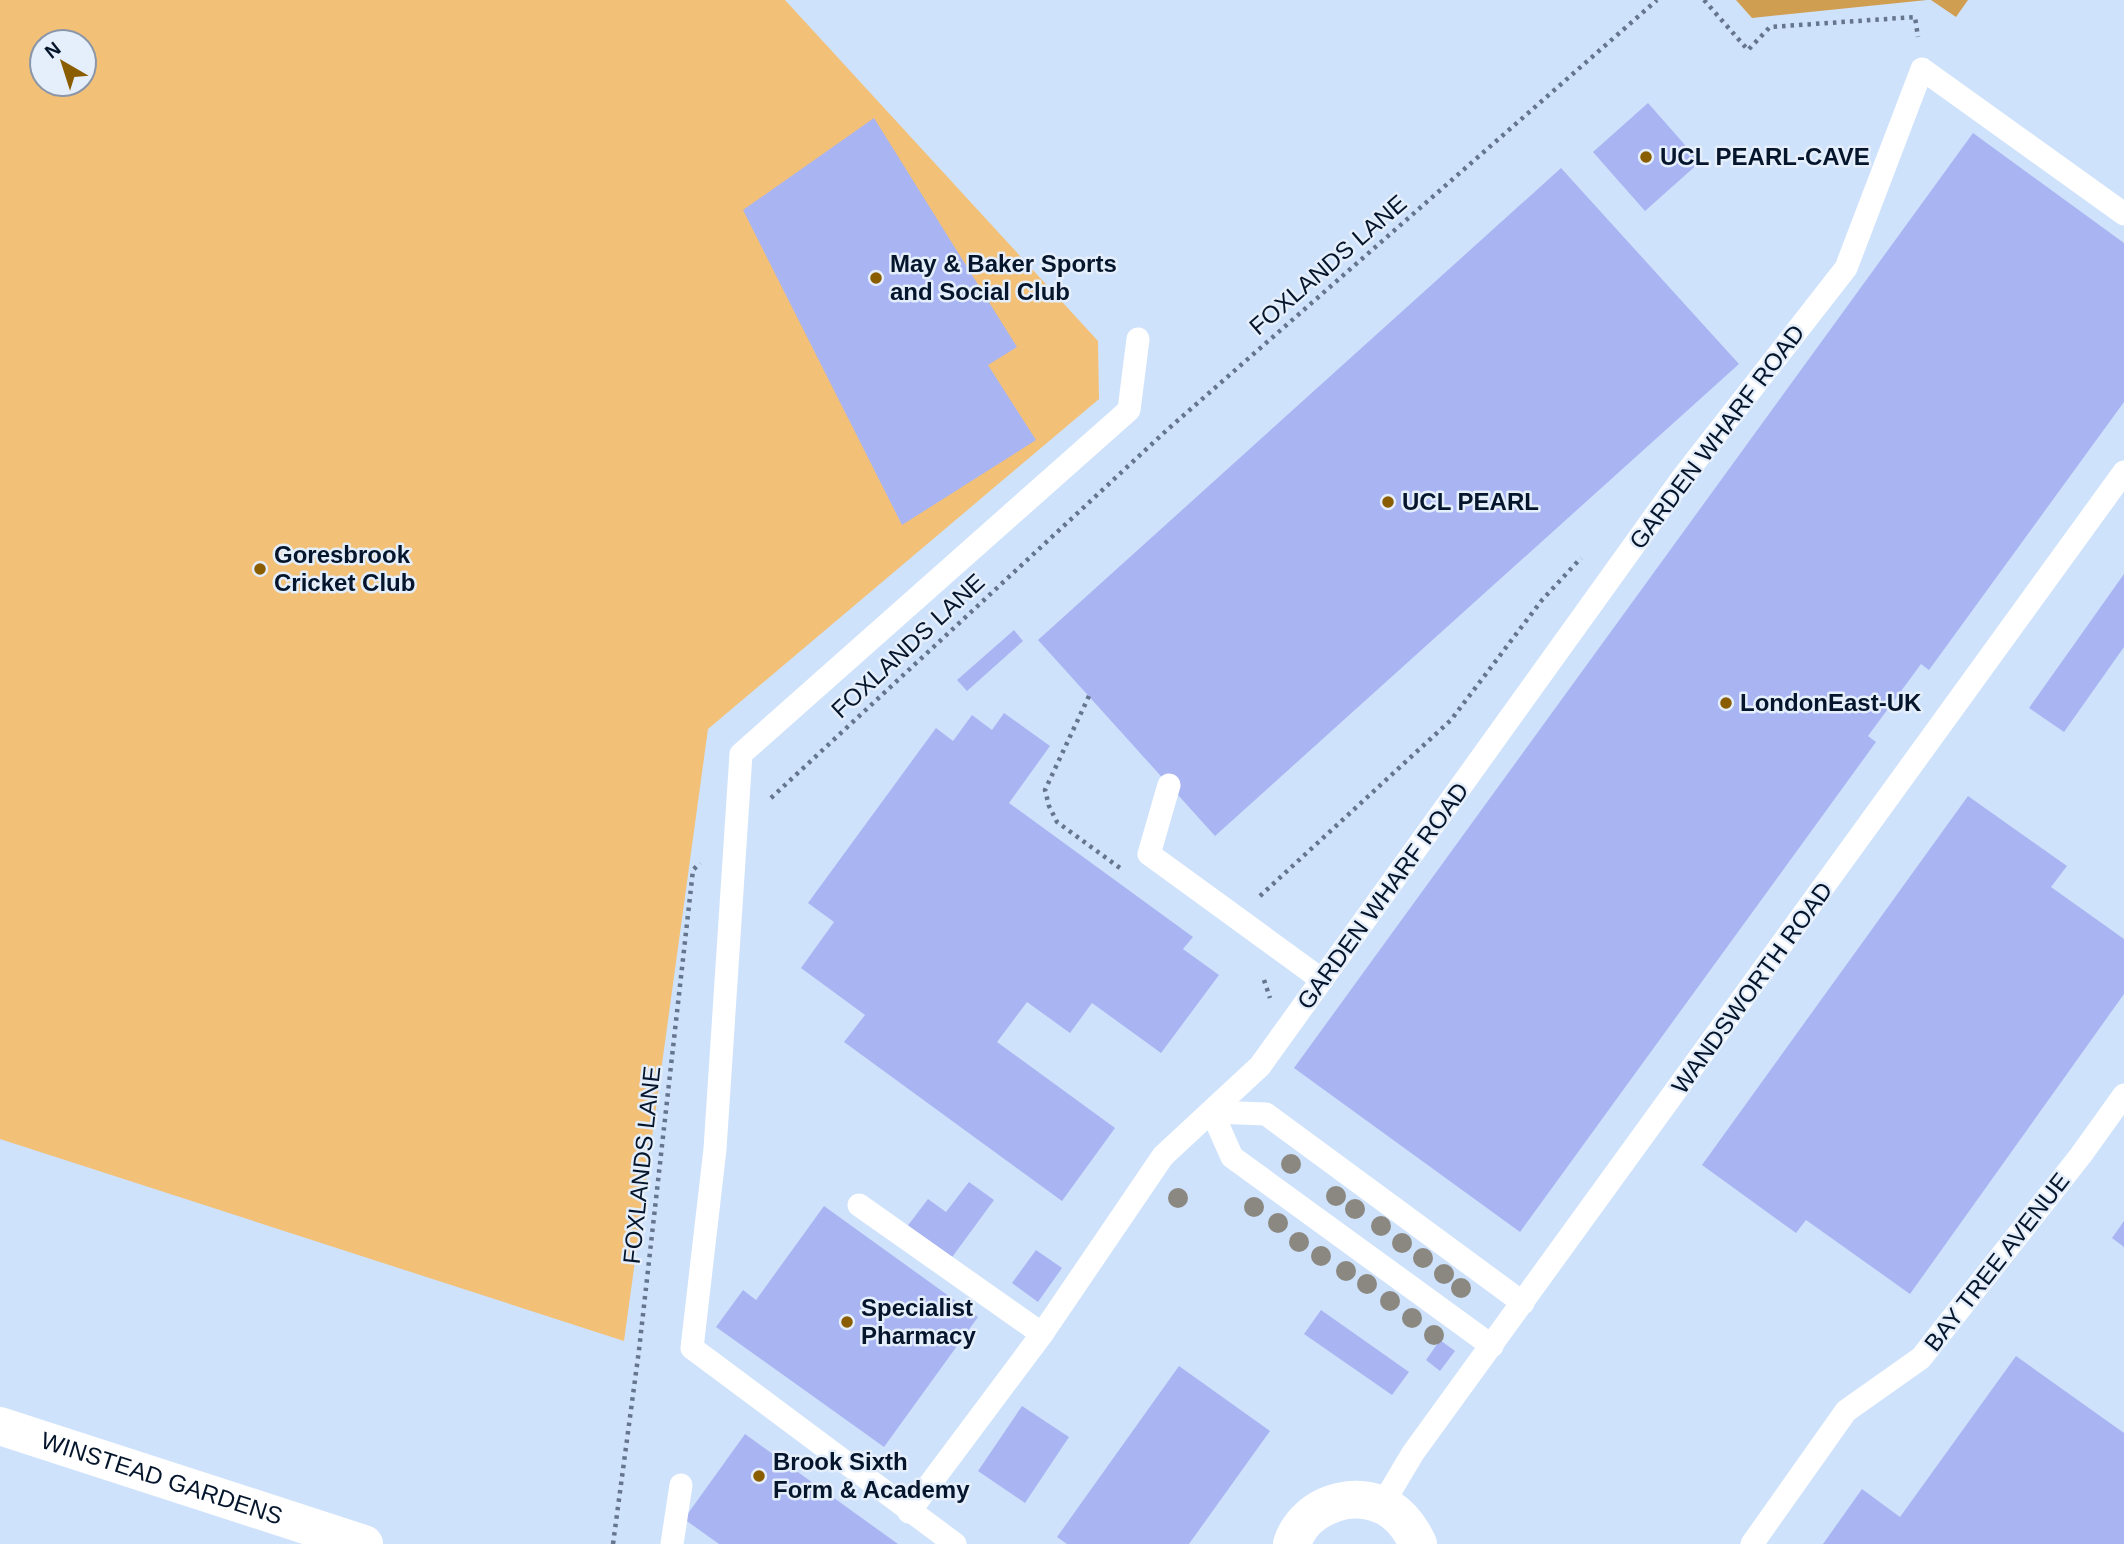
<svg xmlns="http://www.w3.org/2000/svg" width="2124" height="1544" font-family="Arial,sans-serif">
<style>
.green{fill:#f2c077;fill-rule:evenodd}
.forest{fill:#d09e51}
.building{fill:#a9b5f3}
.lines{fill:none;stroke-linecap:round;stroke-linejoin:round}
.path{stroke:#64758c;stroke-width:4.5;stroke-dasharray:3.5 5;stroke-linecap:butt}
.service{stroke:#fff;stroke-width:23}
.minor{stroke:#fff;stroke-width:38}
.tree{fill:#8b8881}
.poi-dot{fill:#8b5d01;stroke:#e5eefb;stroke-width:2.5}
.labels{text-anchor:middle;stroke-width:5;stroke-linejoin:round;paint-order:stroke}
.poi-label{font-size:24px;font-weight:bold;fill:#05152b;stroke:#e5eefb;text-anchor:start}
.street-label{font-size:24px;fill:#05152b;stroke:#e5eefb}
</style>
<rect width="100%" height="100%" fill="#cfe2fb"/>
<path class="green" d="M0,0H785L1098,341L1099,399L708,729L624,1341L0,1139ZM42,42H84V84H42Z"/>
<g class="forest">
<polygon points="1736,0 1927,0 1752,18"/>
<polygon points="1931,0 1968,0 1956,17"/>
</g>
<g class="building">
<polygon points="1648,103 1700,162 1645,211 1593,152"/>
<polygon points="874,118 1017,347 988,365 1036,440 902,525 743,210"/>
<polygon points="1973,133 2124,243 2124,402 1929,670 1921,664 1868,736 1876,742 1520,1232 1294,1068"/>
<polygon points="1561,168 1739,364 1215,836 1038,640"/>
<polygon points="2124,574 2124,647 2064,732 2029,708"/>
<polygon points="1014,630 1023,641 967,691 957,680"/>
<polygon points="1004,713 1050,746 1009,803 1193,937 1183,949 1219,975 1161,1053 1092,1003 1070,1033 1027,1002 997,1042 1115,1128 1062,1201 844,1042 865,1015 801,968 834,922 808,903 936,728 953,741 972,715 992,730"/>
<polygon points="1968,796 2067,866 2051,887 2124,939 2124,994 1910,1294 1806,1220 1796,1233 1702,1165"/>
<polygon points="969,1182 994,1200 950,1260 906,1228 928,1199 946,1212"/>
<polygon points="824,1206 978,1317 884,1447 716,1327 743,1290 756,1300"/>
<polygon points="2124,1221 2124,1247 2112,1238"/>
<polygon points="1036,1250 1062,1268 1038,1302 1012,1283"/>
<polygon points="1321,1310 1409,1372 1392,1395 1304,1334"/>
<polygon points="1440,1340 1455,1351 1440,1371 1426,1360"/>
<polygon points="2016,1356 2124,1433 2124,1544 1823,1544 1862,1489 1900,1517"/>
<polygon points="1179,1366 1270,1431 1189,1544 1067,1544 1057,1537"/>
<polygon points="1022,1406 1069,1437 1025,1503 978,1471"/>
<polygon points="745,1434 898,1544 719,1544 684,1519"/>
</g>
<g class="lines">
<g class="path">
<polyline points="1704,0 1748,50 1770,27 1915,17 1918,37"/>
<polyline points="1089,696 1045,790 1049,806 1057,822 1120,868"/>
<polyline points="771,798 1168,429 1657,0"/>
<polyline points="1260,896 1451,720 1542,600 1581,558"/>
<polyline points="1264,980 1270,998"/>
<polyline points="613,1544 639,1350 693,870 700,863"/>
</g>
<g class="service">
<polyline points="1169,785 1149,854 1322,980"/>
<polyline points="859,1205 1042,1334"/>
<polyline points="1492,1346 1232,1157 1212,1112 1266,1114 1523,1303"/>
<polyline points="1382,1505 1413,1453 2124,472"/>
<polyline points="909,1512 1042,1334 1163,1156 1260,1066 1683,477 1846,268 1922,69 2124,214"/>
<polyline points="672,1544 681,1485"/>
<polyline points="955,1544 692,1348 715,1149 741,754 1129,410 1138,339"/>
<polyline points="1752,1544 1846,1411 1921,1358 2081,1155 2124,1095"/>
</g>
<g class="minor">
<path id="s1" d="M0,1426L364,1544"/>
<path d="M1292,1544C1303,1508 1348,1490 1382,1505C1399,1512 1410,1527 1418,1544"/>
</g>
</g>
<g class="tree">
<circle cx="1291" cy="1164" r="10"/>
<circle cx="1336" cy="1196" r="10"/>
<circle cx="1178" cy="1198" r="10"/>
<circle cx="1254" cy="1207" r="10"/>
<circle cx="1355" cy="1209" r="10"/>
<circle cx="1278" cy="1223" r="10"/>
<circle cx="1381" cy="1226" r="10"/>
<circle cx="1299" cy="1242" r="10"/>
<circle cx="1402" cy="1243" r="10"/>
<circle cx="1321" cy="1256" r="10"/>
<circle cx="1423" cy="1258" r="10"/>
<circle cx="1346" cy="1271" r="10"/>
<circle cx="1444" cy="1274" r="10"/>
<circle cx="1367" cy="1284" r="10"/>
<circle cx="1461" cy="1288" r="10"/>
<circle cx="1390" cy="1301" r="10"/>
<circle cx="1412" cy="1318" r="10"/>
<circle cx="1434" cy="1335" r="10"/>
</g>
<g class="poi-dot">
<circle cx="1646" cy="157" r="7"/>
<circle cx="876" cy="278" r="7"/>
<circle cx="1388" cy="502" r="7"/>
<circle cx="260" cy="569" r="7"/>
<circle cx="1726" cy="703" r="7"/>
<circle cx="847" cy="1322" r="7"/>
<circle cx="759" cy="1476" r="7"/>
</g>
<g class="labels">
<g class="poi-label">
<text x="1660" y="165">UCL PEARL-CAVE</text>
<text x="890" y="272">May &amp; Baker Sports<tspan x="890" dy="28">and Social Club</tspan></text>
<text x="1402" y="510">UCL PEARL</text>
<text x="274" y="563">Goresbrook<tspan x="274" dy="28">Cricket Club</tspan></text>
<text x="1740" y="711">LondonEast-UK</text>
<text x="861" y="1316">Specialist<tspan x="861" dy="28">Pharmacy</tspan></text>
<text x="773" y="1470">Brook Sixth<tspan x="773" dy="28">Form &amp; Academy</tspan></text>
</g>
<g class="street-label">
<text transform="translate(1328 265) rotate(-41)" y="8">FOXLANDS LANE</text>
<text transform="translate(1717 437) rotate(-53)" y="8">GARDEN WHARF ROAD</text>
<text transform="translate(908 646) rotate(-43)" y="8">FOXLANDS LANE</text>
<text transform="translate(1383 896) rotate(-54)" y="8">GARDEN WHARF ROAD</text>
<text transform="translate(1752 988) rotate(-54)" y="8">WANDSWORTH ROAD</text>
<text transform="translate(642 1165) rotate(-84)" y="8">FOXLANDS LANE</text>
<text transform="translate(1997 1262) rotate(-52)" y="8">BAY TREE AVENUE</text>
<text dy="8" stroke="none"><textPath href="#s1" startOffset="170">WINSTEAD GARDENS</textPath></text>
</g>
</g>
<g transform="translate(63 63) rotate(321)"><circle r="33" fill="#e5eefb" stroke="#8b97a8" stroke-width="2"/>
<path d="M0-5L12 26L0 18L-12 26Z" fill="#8b5d01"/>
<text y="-10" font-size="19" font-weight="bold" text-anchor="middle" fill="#05152b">N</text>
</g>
</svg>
